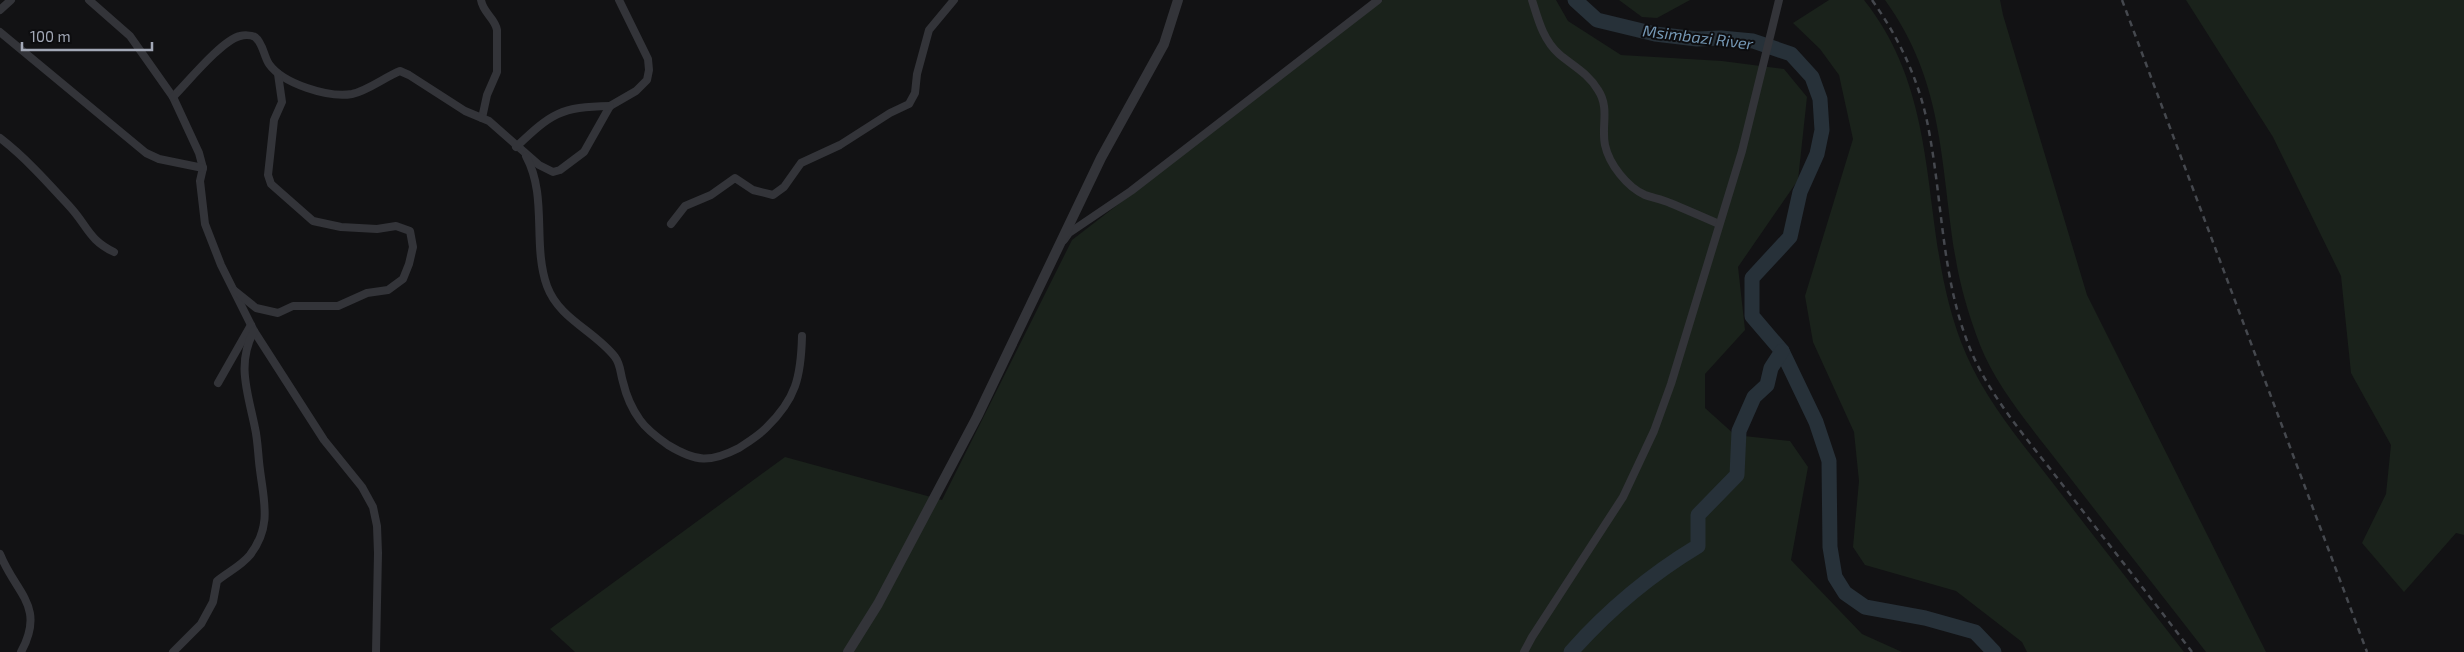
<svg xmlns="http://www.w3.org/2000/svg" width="2464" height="652" font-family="'Exo 2',sans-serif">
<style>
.green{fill:#1a221b}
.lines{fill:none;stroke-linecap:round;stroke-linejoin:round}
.river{stroke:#273139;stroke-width:15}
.minor{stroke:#333439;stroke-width:8}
.tertiary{stroke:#333439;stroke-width:10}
.rail{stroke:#45484e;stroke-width:2.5;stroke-dasharray:6 5;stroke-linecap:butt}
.labels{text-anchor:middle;stroke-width:4;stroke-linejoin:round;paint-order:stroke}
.water-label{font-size:16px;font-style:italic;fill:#7598b5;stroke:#0d0d0f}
</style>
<rect width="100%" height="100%" fill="#121214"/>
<g class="green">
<polygon points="1383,0 1556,0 1568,21 1621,55 1722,61 1784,69 1807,97 1798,180 1738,267 1745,330 1705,374 1705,408 1735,435 1790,441 1808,467 1791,560 1862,634 1902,652 575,652 550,629 785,457 942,500 1072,240"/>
<polygon points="1619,0 1690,0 1657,18 1642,17"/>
<path d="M1829,0H1864C1949,107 1915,236 1966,354C1986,401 2022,443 2052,482C2096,539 2140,595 2184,652H2027L2022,642L1956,591L1865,565L1853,547L1859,481L1854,432L1813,342L1805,296L1853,139L1839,75L1820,49L1793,23Z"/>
<path d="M1885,0H2000L2003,15L2087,295L2266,652H2206C2159,591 2111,531 2064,470C2036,433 1997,389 1980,345C1969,316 1960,286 1955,255C1940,160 1944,82 1885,0Z"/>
<polygon points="2186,0 2464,0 2464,535 2456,533 2404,592 2362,543 2386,494 2391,445 2351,373 2341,276 2273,137"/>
</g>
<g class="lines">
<g class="river">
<polyline points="1575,0 1597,20 1655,34 1697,39 1721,38 1753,41 1791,54 1812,77 1820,99 1822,130 1817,154 1800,192 1790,237 1752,278 1752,316 1782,351 1816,422 1829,461 1830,547 1835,577 1845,593 1865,607 1925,618 1975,632 1994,652"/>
<path d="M1571,652C1608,610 1650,575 1698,546V515L1737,475L1739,431L1754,397L1767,385L1771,368L1782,351"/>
</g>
<g class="minor">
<polyline points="89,0 130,36 173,97 199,153 203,168 200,181 205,224 221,265 254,331 324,440 362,487 373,507 377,526 378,553 376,652"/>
<path d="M481,0C483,13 495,18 497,30V72L487,95L482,118"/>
<path d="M1532,0C1538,19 1543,40 1559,54C1573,66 1588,73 1598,90C1610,108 1601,126 1605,145C1609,164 1627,187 1645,195C1653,198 1662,199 1670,203C1687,210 1703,217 1719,224"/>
<polyline points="0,10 11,0"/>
<polyline points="0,32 146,153 159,159 203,168"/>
<path d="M173,97C187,83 222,40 240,36C244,35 251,35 255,37C263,43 264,57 269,64C283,84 329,98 352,94C367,91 385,77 400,71L409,75L465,111L489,121L539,165L553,172L560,170L584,152L610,106L636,91L647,80L649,70L648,59L619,0"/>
<path d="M0,138C26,158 49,184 71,208C88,227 89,240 114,252"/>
<path d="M516,147C552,113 560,107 610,106"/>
<path d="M526,156C548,197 532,244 547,286C559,319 595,331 615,357C621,365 620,373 623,382C626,395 632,409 640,420C647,430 658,438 668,445C696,462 710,463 739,448C748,442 758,436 766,428C796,399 801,377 802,336"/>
<polyline points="671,224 685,206 711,195 735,178 753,190 773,195 784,187 801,163 840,145 890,113 909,104 915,93 917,74 929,30 954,0"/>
<polyline points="1064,240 1069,233 1131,191 1378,0"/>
<polyline points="235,291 256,308 278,313 293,306 338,306 367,293 388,290 403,279 409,264 413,247 410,231 396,226 377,229 341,227 313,221 271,184 268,175 274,120 282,102 278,74"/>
<polyline points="218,383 251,325"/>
<path d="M0,554C16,594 46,606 21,652"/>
<path d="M173,652L201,624L213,602L217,581C228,572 241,566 250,555C272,526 264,502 260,470C258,456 258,441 255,428C248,393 236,364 254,331"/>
<polyline points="1524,652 1532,637 1623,497 1654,431 1671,384 1742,151 1779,0"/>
</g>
<polyline class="tertiary" points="848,652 878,604 977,417 1101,158 1164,44 1178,0"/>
<g class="rail">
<path d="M1872,0C1899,38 1919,80 1928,126C1943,202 1941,279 1971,351C1991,398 2028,440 2058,479C2103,537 2148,594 2192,652"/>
<polyline points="2122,0 2367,652"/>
</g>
</g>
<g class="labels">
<g class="water-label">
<text transform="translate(1698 37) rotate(7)" y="6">Msimbazi River</text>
</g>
</g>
<path d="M22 42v8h130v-8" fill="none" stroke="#a2a8b6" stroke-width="2.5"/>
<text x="30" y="42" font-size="15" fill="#a2a8b6" stroke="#0d0d0f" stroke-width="4" paint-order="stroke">100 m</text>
</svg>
